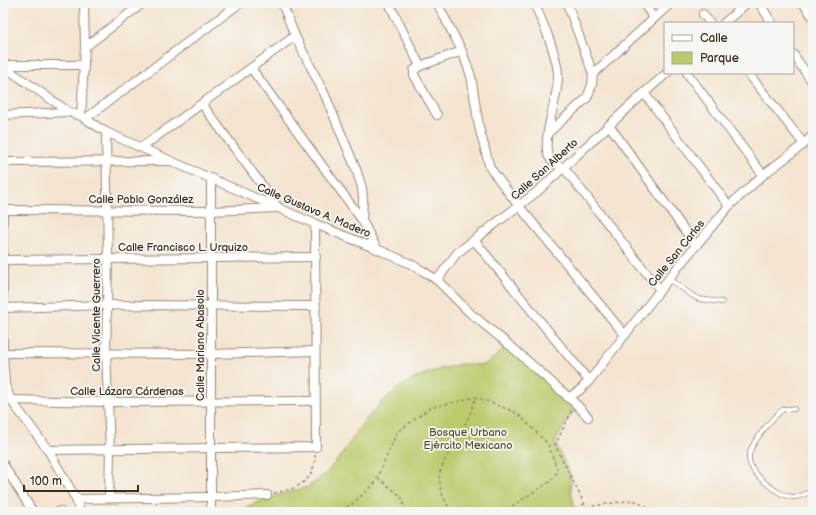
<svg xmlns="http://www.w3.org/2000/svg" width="816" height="515" font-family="'Balsamiq Sans',sans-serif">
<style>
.green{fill:#bcca6c;stroke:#7c7a45}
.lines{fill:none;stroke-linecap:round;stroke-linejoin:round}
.lane-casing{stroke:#988776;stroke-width:5.5}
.street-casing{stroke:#988776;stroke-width:10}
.path{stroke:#988776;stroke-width:1.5;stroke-dasharray:3 3;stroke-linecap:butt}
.lane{stroke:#fff;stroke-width:4}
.street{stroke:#fff;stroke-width:8}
.labels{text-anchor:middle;stroke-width:3.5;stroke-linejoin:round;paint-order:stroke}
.street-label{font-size:11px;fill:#3b2a1e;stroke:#f6f6f2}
.park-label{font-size:11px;fill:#5b5232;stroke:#f6f6f2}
</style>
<rect width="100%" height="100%" fill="#f6f6f2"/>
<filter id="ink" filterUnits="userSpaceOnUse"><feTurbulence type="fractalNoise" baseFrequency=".025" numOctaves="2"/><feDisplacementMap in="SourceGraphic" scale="8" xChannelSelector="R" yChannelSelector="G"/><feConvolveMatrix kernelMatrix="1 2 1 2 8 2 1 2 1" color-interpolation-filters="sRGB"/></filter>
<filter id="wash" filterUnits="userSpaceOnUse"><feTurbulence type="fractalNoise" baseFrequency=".012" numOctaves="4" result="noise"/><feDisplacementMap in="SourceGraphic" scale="16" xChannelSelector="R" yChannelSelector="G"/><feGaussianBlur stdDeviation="0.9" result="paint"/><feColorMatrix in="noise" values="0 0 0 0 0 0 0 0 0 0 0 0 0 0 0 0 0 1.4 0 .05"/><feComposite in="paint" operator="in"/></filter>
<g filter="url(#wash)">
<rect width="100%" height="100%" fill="#f4e4cf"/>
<polygon class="green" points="506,345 578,402 555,442 570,475 571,490 575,511 573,512 239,512 248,506 276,496 307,487 318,480 327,472 341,456 362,424 380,404 394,391 411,380 430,372 460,364 484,365 500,353"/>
</g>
<g filter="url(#ink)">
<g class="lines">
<defs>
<g id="lane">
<polyline points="669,279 693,296 699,299 722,302"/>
<path d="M794,409H784C774,415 748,446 749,458C749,473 778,496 793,497C800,498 807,493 813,490"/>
<polyline points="813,416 812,420 813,423"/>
</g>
<g id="street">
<polyline points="282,3 295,36 325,95 356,169 362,188 363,199 362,220 377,249"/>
<polyline points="389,3 420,66"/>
<polyline points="437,3 462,51 471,76 479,127 490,168 519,206 625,335"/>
<path d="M534,3C543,23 556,52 558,73C560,96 540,139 549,157C552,163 558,165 564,168L660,290"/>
<polyline points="567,3 593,74"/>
<polyline points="643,3 654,18"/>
<polyline points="759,3 772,23"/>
<polyline points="803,3 813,17"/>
<polyline points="703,14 710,23"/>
<polyline points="724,23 747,3"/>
<polyline points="85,47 143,3"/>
<polyline points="793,54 813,83"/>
<polyline points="3,65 84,65"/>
<polyline points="3,66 69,112 81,116 106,132 171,161 315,224 377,249 411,264 423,271 437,280 469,312 514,349 576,404 588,417"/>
<polyline points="251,68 362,220"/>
<polyline points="687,73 763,175"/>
<polyline points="748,73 804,144"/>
<polyline points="644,93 729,206"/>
<polyline points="202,104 278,207"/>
<polyline points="3,115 69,112"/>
<polyline points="437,115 414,75 414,70 420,66 462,51"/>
<polyline points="81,116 85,47 84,3"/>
<polyline points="85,119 240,3"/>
<polyline points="609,125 696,246"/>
<polyline points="106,132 108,259 106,353 110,450 109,498"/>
<polyline points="548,133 587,98 592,85 593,74 671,3"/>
<polyline points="142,147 295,36"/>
<polyline points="3,162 168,161"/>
<polyline points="211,178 211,512"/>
<polyline points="3,206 3,353 5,385 11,400 48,450 76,499 80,512"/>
<polyline points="3,210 212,211 276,208"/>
<polyline points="474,240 589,381"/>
<polyline points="3,260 316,257"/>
<polyline points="437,280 457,253 538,191 644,93 667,73"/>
<polyline points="3,308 108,305 316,306"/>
<polyline points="3,353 212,354 315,351"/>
<polyline points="568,398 580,390 589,381 678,267 729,206 763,175 804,144 813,135"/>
<polyline points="11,400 108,402 315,401"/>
<polyline points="48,450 316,447 315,224"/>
<polyline points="3,464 33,512"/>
<polyline points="76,499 212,497 267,495"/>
<polyline points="58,512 60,511"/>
</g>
</defs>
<use href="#lane" class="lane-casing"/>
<use href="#street" class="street-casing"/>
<g class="path">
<polyline points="572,411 555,445 586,507 634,500 655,512"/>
<polyline points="378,478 401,496 406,512"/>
<path d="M274,493C298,489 315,481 315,455"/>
<polyline points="335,512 351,505 375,483 397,432 430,408 476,397 517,413 548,444 558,471 551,481 503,512"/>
<polyline points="451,512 441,492 439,474 446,458 468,419 476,397"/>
<polyline points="572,512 584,504"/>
</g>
<use href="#lane" class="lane"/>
<use href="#street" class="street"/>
</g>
</g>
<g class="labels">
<g class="street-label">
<text transform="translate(544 169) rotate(-42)" y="4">Calle San Alberto</text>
<text x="141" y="203">Calle Pablo González</text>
<text transform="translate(314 210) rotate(23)" y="4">Calle Gustavo A. Madero</text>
<text x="183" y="251">Calle Francisco L. Urquizo</text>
<text transform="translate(676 253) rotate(-51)" y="4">Calle San Carlos</text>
<text transform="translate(96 315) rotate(-90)" y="4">Calle Vicente Guerrero</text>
<text transform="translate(200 345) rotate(-90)" y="4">Calle Mariano Abasolo</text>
<text x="127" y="395">Calle Lázaro Cárdenas</text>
</g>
<g class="park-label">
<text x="468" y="436">Bosque Urbano<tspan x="468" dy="13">Ejército Mexicano</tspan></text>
</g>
</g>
<rect width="816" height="515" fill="none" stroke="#f6f6f2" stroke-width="16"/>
<rect x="664" y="22" width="130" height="52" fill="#f6f6f2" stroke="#aba49d"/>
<rect x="672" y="35" width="20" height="6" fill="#ffffff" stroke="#aba49d"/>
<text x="700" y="42" font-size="12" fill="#3b2a1e">Calle</text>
<rect x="672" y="52" width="20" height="12" fill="#bcca6c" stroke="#aba49d"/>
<text x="700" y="62" font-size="12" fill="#3b2a1e">Parque</text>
<path d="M24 485v6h114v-6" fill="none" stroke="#3b2a1e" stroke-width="2"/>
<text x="30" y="485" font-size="12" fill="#3b2a1e" stroke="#f6f6f2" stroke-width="3" paint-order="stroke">100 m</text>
</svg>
